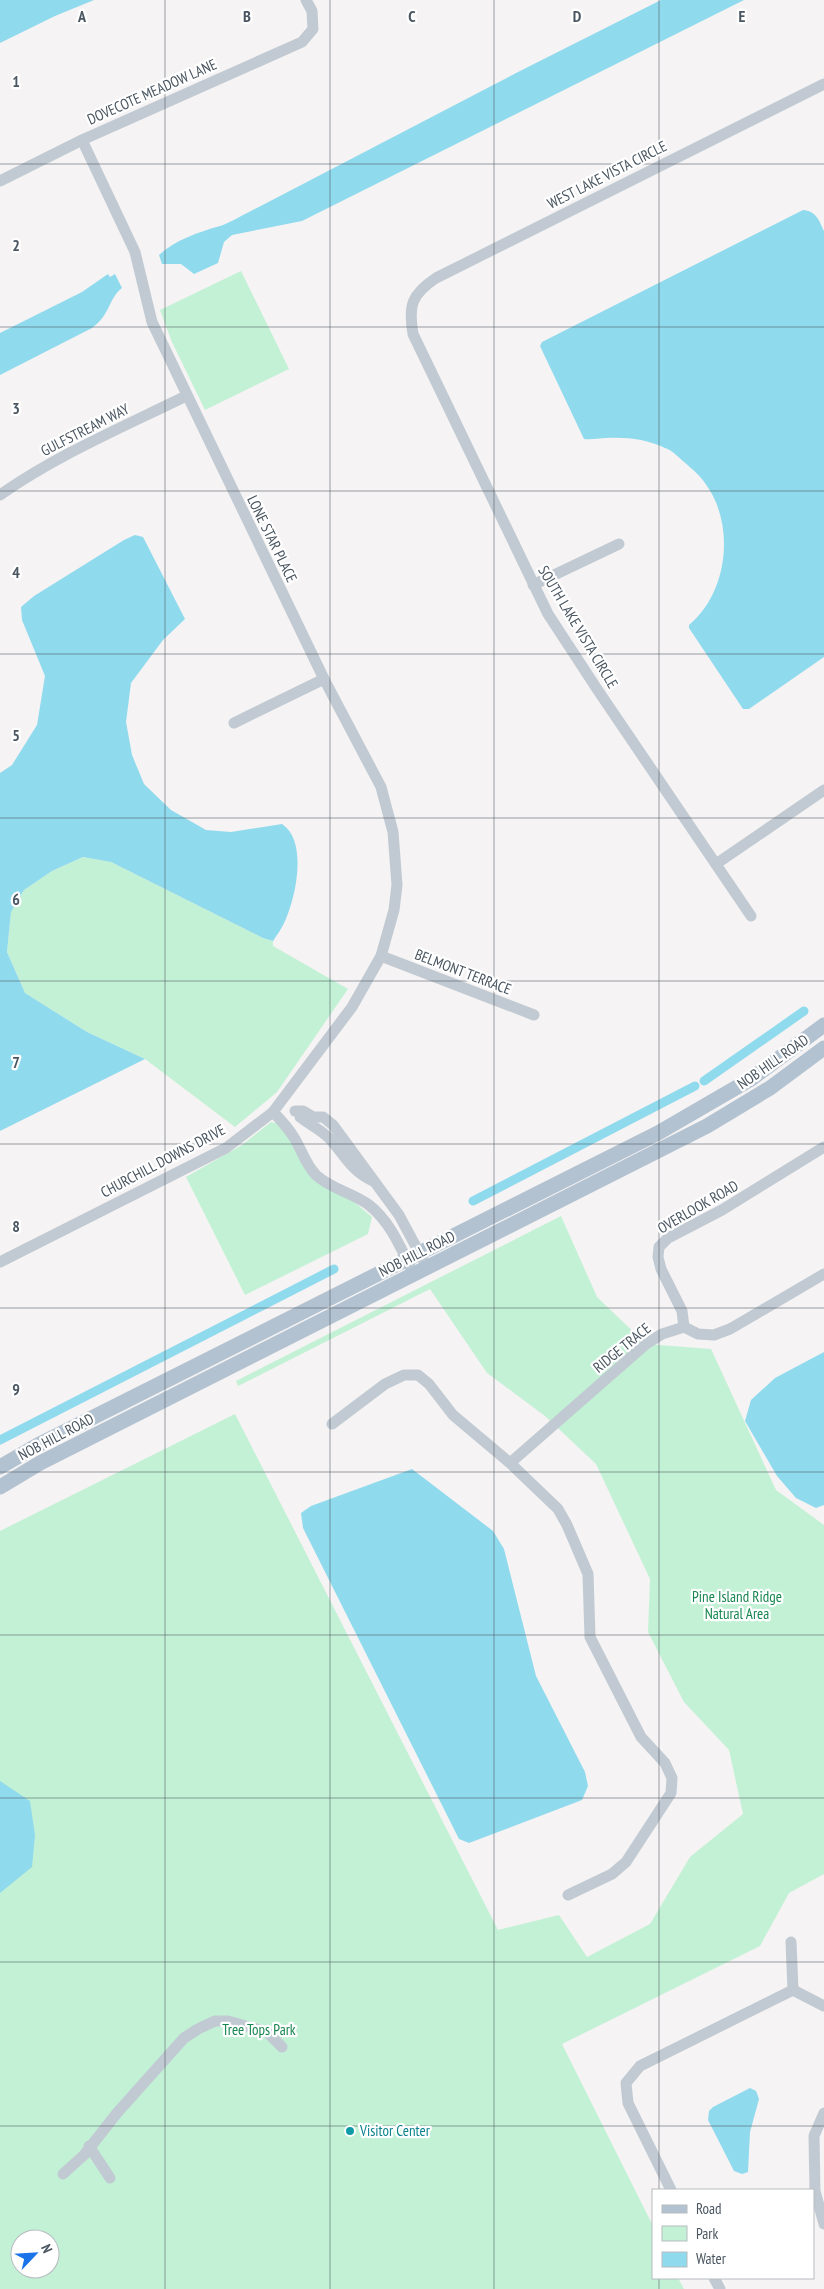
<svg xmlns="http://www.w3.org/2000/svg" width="824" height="2289" font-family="'PT Sans Narrow',sans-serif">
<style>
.green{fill:#c3f1d5;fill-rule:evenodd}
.water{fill:#90daee}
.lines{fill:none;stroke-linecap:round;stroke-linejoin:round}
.canal{stroke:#90daee;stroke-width:9}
.minor{stroke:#c1cad2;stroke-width:11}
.major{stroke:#b3c2d1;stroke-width:15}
.grid{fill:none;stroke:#4a5661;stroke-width:1;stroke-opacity:0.55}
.culture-dot{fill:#0f9aa8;stroke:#fff;stroke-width:2}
.labels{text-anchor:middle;stroke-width:4.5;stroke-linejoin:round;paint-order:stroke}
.street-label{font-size:15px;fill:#4a5661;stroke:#fff}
.park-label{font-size:15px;fill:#17864f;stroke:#fff}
.culture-label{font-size:15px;fill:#0d838f;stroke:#fff;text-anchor:start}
.grid-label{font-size:16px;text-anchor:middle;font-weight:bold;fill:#4a5661;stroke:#fff;stroke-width:4.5;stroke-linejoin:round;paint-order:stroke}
</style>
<rect width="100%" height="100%" fill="#f5f3f3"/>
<g class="green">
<polygon points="241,271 289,369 205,410 172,342 160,310"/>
<polygon points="83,857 111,862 263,938 273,941 273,946 348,989 277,1092 235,1127 145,1059 87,1032 25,993 7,952 11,912 24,890 52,871"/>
<polygon points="271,1122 279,1124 289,1136 307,1172 353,1201 372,1217 368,1234 245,1295 186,1177 242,1145"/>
<path d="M561,1216L597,1297L646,1344L711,1349L776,1490L824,1525V1874L789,1893L760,1946L562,2044L653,2226V2278H678L684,2289H0V1531L235,1414L498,1930L559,1915L587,1957L650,1924L690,1857L743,1814L729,1750L684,1702L648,1632L650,1579L596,1464L545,1416L487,1373L430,1289L238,1386L236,1381ZM20,2239H50V2269H20Z"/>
</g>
<g class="water">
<polygon points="0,0 94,0 55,16 0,43"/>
<path d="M661,0H744L302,221L232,235L224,242L218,263L194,274L181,264H162L159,255C175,240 199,232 220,226C230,223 240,216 249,212L520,71Z"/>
<path d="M803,210C816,211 819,220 824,231V657L749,709H743L689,628V625C728,593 735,526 707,486C701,476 692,469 683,461C678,457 672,450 665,448C646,439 628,437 606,438C599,438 591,440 584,439L540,346L542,342Z"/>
<path d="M108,274L110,277L115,274L122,288C108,299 111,314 92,328L0,375V333L82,292Z"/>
<path d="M135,535L143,537L185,619L163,640L131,683L126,722L132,755L144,784L171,810L206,830L231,832L282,824C308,841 296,897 285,921C282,928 277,935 273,941L263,938L111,862L83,857L52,871L24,890L11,912L7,952L25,993L87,1032L145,1059L0,1131V773L12,765L37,725L45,676L22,620L21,607L34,596L124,540Z"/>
<polygon points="824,1352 824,1505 816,1508 796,1498 777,1476 745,1421 751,1400 775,1378"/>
<polygon points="412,1469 493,1531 504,1549 536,1676 585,1772 588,1786 582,1800 469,1843 459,1839 303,1528 301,1513 311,1506"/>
<polygon points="0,1781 30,1801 35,1835 32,1867 0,1893"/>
<polygon points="750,2088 756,2091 759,2099 750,2132 748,2172 742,2174 734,2171 708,2120 709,2111 713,2107"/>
</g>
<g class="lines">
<g class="canal">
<polyline points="704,1081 804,1011"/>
<polyline points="473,1201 695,1086"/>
<polyline points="0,1440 334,1269"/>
</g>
<g class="minor">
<polyline points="0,181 82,140 302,42 313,29 312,11 306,0"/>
<path d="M0,495C57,455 123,427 186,396"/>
<polyline points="533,585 619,544"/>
<polyline points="234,723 324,679"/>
<polyline points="716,864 824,790"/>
<path d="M751,916L597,689L548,614L413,334C408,305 412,294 436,278L824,84"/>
<polyline points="381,956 534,1015"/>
<polyline points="295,1111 303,1111 313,1117 323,1117 333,1125 399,1215 428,1269"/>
<path d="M273,1112C282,1121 289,1129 295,1139C302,1151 306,1165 316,1175C331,1189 353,1193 369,1205C391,1222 402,1251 414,1275"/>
<path d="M300,1117C310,1125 320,1129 329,1138C345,1155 350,1170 373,1181"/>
<polyline points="0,1262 226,1148 273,1112 352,1007 381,956 394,910 397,885 393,832 381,787 324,679 152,322 135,252 82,140"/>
<polyline points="684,1327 682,1311 661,1269 658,1257 659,1247 668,1238 722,1210 824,1147"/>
<polyline points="332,1424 385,1384 404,1375 418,1375 429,1384 453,1415 510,1463 558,1509 567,1525 588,1574 590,1637 641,1737 665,1763 672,1778 671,1793 626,1862 612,1874 568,1895"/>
<polyline points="510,1463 646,1344 662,1334 684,1327 698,1334 714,1335 730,1329 824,1274"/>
<polyline points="791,1942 793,1990"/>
<polyline points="793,1990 824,2006"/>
<polyline points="824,2113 814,2136 815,2191 824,2224"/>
<polyline points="89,2146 110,2178"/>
<polyline points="63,2174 84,2155 117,2113 184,2038 198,2029 215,2021 228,2021 267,2032 282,2047"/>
<polyline points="671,2190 628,2103 626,2083 640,2066 793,1990"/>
<polyline points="714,2278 720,2289"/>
</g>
<g class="major">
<polyline points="0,1467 38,1445 658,1133 751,1079 824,1025"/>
<polyline points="0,1487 40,1463 707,1126 770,1088 824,1048"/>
</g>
</g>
<path class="grid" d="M165,0V2289M330,0V2289M494,0V2289M659,0V2190M0,164H824M0,327H824M0,491H824M0,654H824M0,818H824M0,981H824M0,1144H824M0,1308H824M0,1472H824M0,1635H824M0,1798H824M0,1962H824M0,2126H824M659,2278V2289"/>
<circle class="culture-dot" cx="350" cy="2131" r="5"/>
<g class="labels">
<g class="street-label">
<text transform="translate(152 92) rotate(-24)" y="5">DOVECOTE MEADOW LANE</text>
<text transform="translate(607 175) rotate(-27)" y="5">WEST LAKE VISTA CIRCLE</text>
<text transform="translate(85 430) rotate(-27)" y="5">GULFSTREAM WAY</text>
<text transform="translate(272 539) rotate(64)" y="5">LONE STAR PLACE</text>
<text transform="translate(578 627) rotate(59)" y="5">SOUTH LAKE VISTA CIRCLE</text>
<text transform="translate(463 972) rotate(21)" y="5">BELMONT TERRACE</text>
<text transform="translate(773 1062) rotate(-35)" y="5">NOB HILL ROAD</text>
<text transform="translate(163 1161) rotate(-28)" y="5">CHURCHILL DOWNS DRIVE</text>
<text transform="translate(698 1207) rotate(-30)" y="5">OVERLOOK ROAD</text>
<text transform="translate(417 1254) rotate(-27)" y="5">NOB HILL ROAD</text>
<text transform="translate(622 1348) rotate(-39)" y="5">RIDGE TRACE</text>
<text transform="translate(56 1437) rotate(-28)" y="5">NOB HILL ROAD</text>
</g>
<g class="park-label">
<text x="737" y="1602">Pine Island Ridge<tspan x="737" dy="17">Natural Area</tspan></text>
<text x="259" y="2035">Tree Tops Park</text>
</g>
<g class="culture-label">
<text x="360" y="2136">Visitor Center</text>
</g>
</g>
<g class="grid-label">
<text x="82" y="22">A</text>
<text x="247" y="22">B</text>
<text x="412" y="22">C</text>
<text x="577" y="22">D</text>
<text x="742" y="22">E</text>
<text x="16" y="87">1</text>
<text x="16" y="251">2</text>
<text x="16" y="414">3</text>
<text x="16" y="578">4</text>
<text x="16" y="741">5</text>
<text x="16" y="905">6</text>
<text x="16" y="1068">7</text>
<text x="16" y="1232">8</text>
<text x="16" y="1395">9</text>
</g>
<rect x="652" y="2189" width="162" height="90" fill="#ffffff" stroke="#b7bbc0"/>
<rect x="662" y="2205" width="25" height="8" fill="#b3c2d1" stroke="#b7bbc0"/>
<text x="696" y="2214" font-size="15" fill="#4a5661">Road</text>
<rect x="662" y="2226" width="25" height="15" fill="#c3f1d5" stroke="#b7bbc0"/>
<text x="696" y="2239" font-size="15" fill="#4a5661">Park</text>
<rect x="662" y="2252" width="25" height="15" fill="#90daee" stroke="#b7bbc0"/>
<text x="696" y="2264" font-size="15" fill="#4a5661">Water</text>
<g transform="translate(35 2254) rotate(65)"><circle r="24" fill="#ffffff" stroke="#b7bbc0"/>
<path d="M0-4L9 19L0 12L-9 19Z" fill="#1a73e8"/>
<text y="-8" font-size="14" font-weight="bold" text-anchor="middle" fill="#4a5661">N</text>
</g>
</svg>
